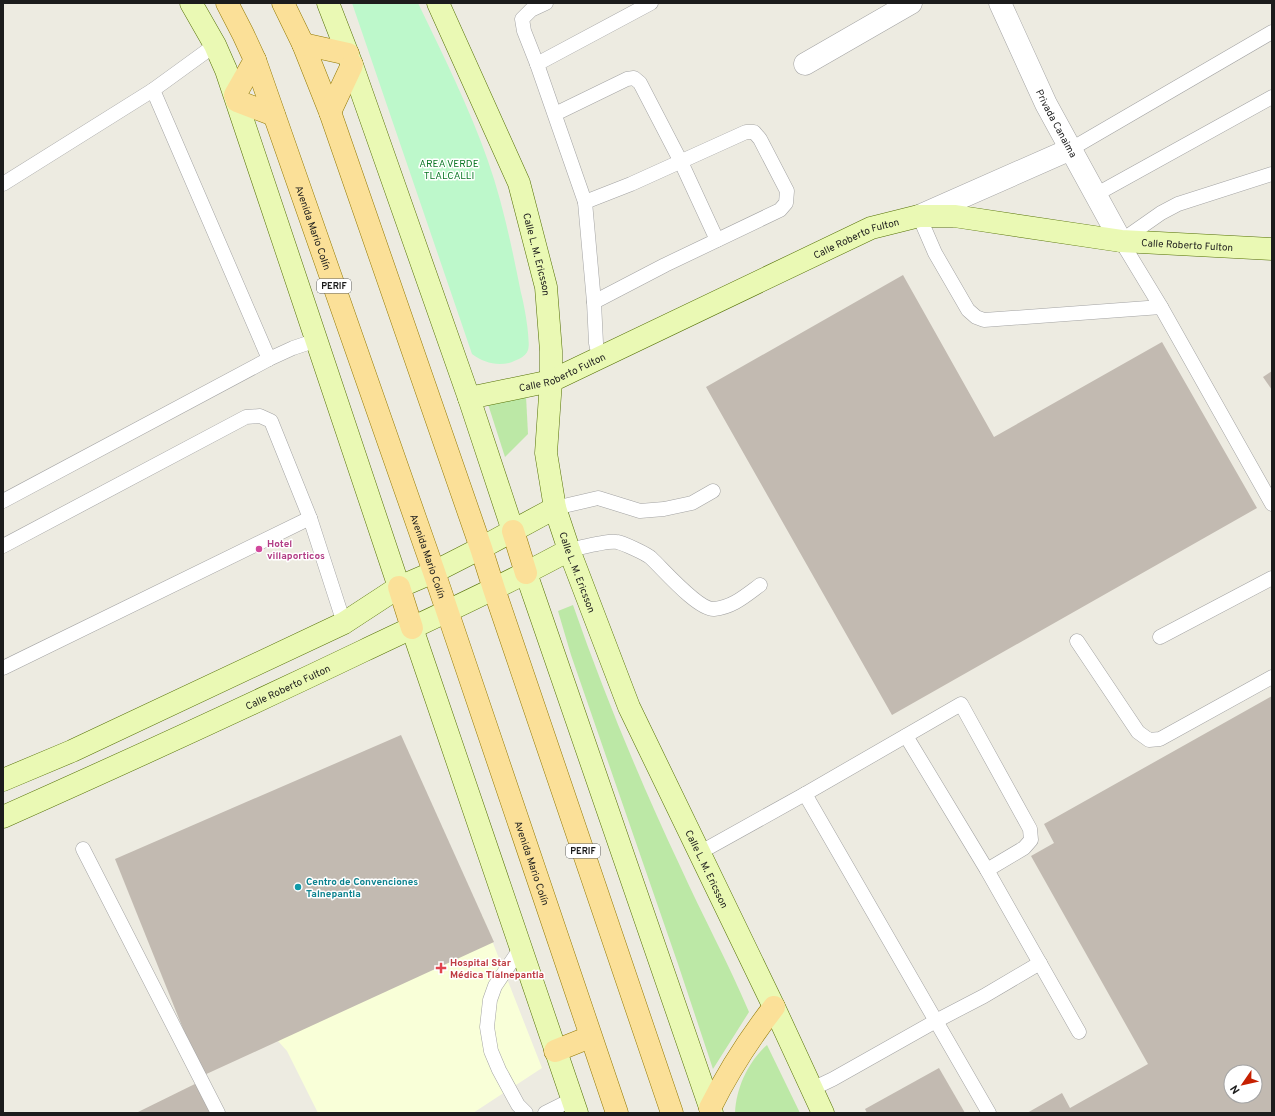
<svg xmlns="http://www.w3.org/2000/svg" width="1275" height="1116" font-family="Overpass,sans-serif">
<style>
.education{fill:#f9ffd8}
.grass{fill:#bce8a6}
.park{fill:#bdf8cb}
.building{fill:#c2bab1;fill-rule:evenodd}
.lines{fill:none;stroke-linecap:round;stroke-linejoin:round}
.lane-casing{stroke:#a3a3a3;stroke-width:15}
.street-casing{stroke:#a3a3a3;stroke-width:23}
.secondary-casing{stroke:#547005;stroke-width:23}
.primary-casing{stroke:#927901;stroke-width:23}
.lane{stroke:#fff;stroke-width:14}
.street{stroke:#fff;stroke-width:22}
.secondary{stroke:#eaf9b4;stroke-width:22}
.primary{stroke:#fbe098;stroke-width:22}
.hotel-dot{fill:#d1479c;stroke:#fff;stroke-width:1.5}
.culture-dot{fill:#0f9aa8;stroke:#fff;stroke-width:1.5}
.health-dot{fill:#e0444e;stroke:#fff;stroke-width:1.5}
.labels{text-anchor:middle;stroke-width:3;stroke-linejoin:round;paint-order:stroke}
.shield{fill:#fff;stroke:#606060;stroke-width:1}
.shield-label{font-size:9px;font-weight:bold;fill:#1c1c1c}
.street-label{font-size:10px;fill:#1c1c1c;stroke:#fff}
.park-label{font-size:10px;fill:#0c7726;stroke:#fff}
.hotel-label{font-size:10px;font-weight:bold;fill:#b23c85;stroke:#fff;text-anchor:start}
.culture-label{font-size:10px;font-weight:bold;fill:#0d838f;stroke:#fff;text-anchor:start}
.health-label{font-size:10px;font-weight:bold;fill:#be3a42;stroke:#fff;text-anchor:start}
</style>
<rect width="100%" height="100%" fill="#edebe1"/>
<polygon class="education" points="482,915 542,1068 473,1113 318,1113 287,1051 278,1041"/>
<g class="grass">
<polygon points="526,396 528,434 505,457 486,398"/>
<path d="M573,605C604,694 640,781 680,866C702,915 728,962 749,1012L713,1069L678,964L571,655L558,611Z"/>
<path d="M767,1045L800,1113H735C736,1088 748,1062 767,1045Z"/>
</g>
<path class="park" d="M352,3H418C443,55 469,107 488,161C503,204 512,248 521,293C524,303 531,341 528,350C526,357 515,361 509,363C495,366 483,362 472,354Z"/>
<g class="building">
<polygon points="903,275 994,437 1162,342 1257,508 892,715 706,387"/>
<polygon points="1272,371 1272,390 1263,377"/>
<path d="M1272,696V1113H1027L1062,1093L1070,1108L1148,1064L1031,856L1054,843L1044,824ZM1231,1072H1255V1096H1231Z"/>
<polygon points="401,735 494,942 202,1076 115,859"/>
<polygon points="939,1068 965,1113 867,1113 865,1109"/>
<polygon points="203,1080 219,1113 136,1113"/>
</g>
<g class="lines">
<defs>
<g id="lane">
<polyline points="215,45 153,90 269,359 293,348 317,340"/>
<polyline points="537,64 524,31 522,19 531,10 546,3"/>
<polyline points="555,114 627,79 634,78 640,83 681,162 717,240"/>
<polyline points="1071,149 1272,32"/>
<polyline points="1272,174 1178,204 1161,213 1121,241 1161,307 1272,504"/>
<polyline points="3,184 153,90"/>
<polyline points="1095,195 1272,97"/>
<polyline points="585,202 631,184 746,132 754,132 760,139 787,191 786,203 780,210 665,265 594,302"/>
<polyline points="919,216 935,253 968,310 976,317 984,320 1161,307"/>
<polyline points="599,358 596,343 594,302 585,202 537,64 651,3"/>
<polyline points="3,501 269,359"/>
<polyline points="555,508 598,498 640,511 664,509 692,503 713,491"/>
<polyline points="3,546 246,417 260,416 271,421 310,518 344,623"/>
<path d="M569,550C580,548 607,540 617,542C623,543 647,554 651,558C663,569 698,610 714,609C733,607 745,596 760,585"/>
<polyline points="1160,637 1272,578"/>
<polyline points="1077,641 1138,732 1149,740 1160,739 1272,677"/>
<polyline points="3,668 310,518"/>
<polyline points="906,736 987,870 1079,1032"/>
<polyline points="805,794 989,1113"/>
<polyline points="83,849 218,1113"/>
<polyline points="699,853 805,794 961,704 1030,829 1031,840 1024,848 987,870"/>
<polyline points="520,949 495,986 490,1000 487,1027 491,1051 499,1070 518,1105 526,1113"/>
<polyline points="812,1089 833,1079 936,1021 984,996 1040,963"/>
<polyline points="545,1113 571,1100"/>
</g>
<g id="street">
<path id="s1" d="M1000,3L1046,104L1121,241"/>
<polyline points="805,64 911,3"/>
<polyline points="919,216 1071,149"/>
</g>
<g id="secondary">
<polyline points="191,3 215,45 226,70 399,587"/>
<polyline points="328,3 352,65 469,398 513,531"/>
<path id="s2" d="M438,3L519,183L546,287L551,351V381L546,453L555,508L569,550L629,707L774,1007L823,1113"/>
<path id="s3" d="M469,398L551,381L871,228L919,216H954L1121,241L1272,249"/>
<polyline points="526,573 712,1113"/>
<polyline points="412,628 577,1113"/>
<polyline points="3,780 72,751 344,623 399,587 434,572 481,548 555,508"/>
<path id="s4" d="M3,817C124,763 244,708 363,651C432,618 502,587 569,550"/>
</g>
<g id="primary">
<path id="s5" d="M227,3L243,34L255,60L434,572L617,1113"/>
<polyline points="283,3 303,44 330,112 481,548 494,589 672,1113"/>
<polyline points="303,44 348,54"/>
<polyline points="235,95 255,60"/>
<polyline points="237,101 274,115"/>
<polyline points="330,112 352,65"/>
<polyline points="513,531 526,573"/>
<polyline points="399,587 412,628"/>
<polyline points="555,1051 590,1037"/>
<path d="M710,1108C728,1072 749,1039 774,1007"/>
</g>
</defs>
<use href="#lane" class="lane-casing"/>
<use href="#street" class="street-casing"/>
<use href="#secondary" class="secondary-casing"/>
<use href="#primary" class="primary-casing"/>
<use href="#lane" class="lane"/>
<use href="#street" class="street"/>
<use href="#secondary" class="secondary"/>
<use href="#primary" class="primary"/>
</g>
<circle class="hotel-dot" cx="259" cy="549" r="4"/>
<circle class="culture-dot" cx="298" cy="887" r="4"/>
<path class="health-dot" d="M439 962h4v4h4v4h-4v4h-4v-4h-4v-4h4z"/>
<g class="labels">
<g class="shield">
<rect x="317" y="279" width="34" height="14" rx="3"/>
<rect x="566" y="844" width="34" height="14" rx="3"/>
</g>
<g class="shield-label">
<text x="334" y="289">PERIF</text>
<text x="583" y="854">PERIF</text>
</g>
<g class="street-label">
<text dy="4" stroke="none"><textPath href="#s1" startOffset="133">Privada Canaima</textPath></text>
<text dy="4" stroke="none"><textPath href="#s5" startOffset="241">Avenida Mario Colín</textPath></text>
<text dy="4" stroke="none"><textPath href="#s3" startOffset="421">Calle Roberto Fulton</textPath></text>
<text dy="4" stroke="none"><textPath href="#s3" startOffset="758">Calle Roberto Fulton</textPath></text>
<text dy="4" stroke="none"><textPath href="#s2" startOffset="271">Calle L. M. Ericsson</textPath></text>
<text dy="4" stroke="none"><textPath href="#s3" startOffset="97">Calle Roberto Fulton</textPath></text>
<text dy="4" stroke="none"><textPath href="#s5" startOffset="589">Avenida Mario Colín</textPath></text>
<text dy="4" stroke="none"><textPath href="#s2" startOffset="595">Calle L. M. Ericsson</textPath></text>
<text dy="4" stroke="none"><textPath href="#s4" startOffset="313">Calle Roberto Fulton</textPath></text>
<text dy="4" stroke="none"><textPath href="#s5" startOffset="913">Avenida Mario Colín</textPath></text>
<text dy="4" stroke="none"><textPath href="#s2" startOffset="919">Calle L. M. Ericsson</textPath></text>
</g>
<g class="park-label">
<text x="449" y="167">AREA VERDE<tspan x="449" dy="12">TLALCALLI</tspan></text>
</g>
<g class="hotel-label">
<text x="267" y="547">Hotel<tspan x="267" dy="12">villaporticos</tspan></text>
</g>
<g class="culture-label">
<text x="306" y="885">Centro de Convenciones<tspan x="306" dy="12">Talnepantla</tspan></text>
</g>
<g class="health-label">
<text x="450" y="966">Hospital Star<tspan x="450" dy="12">Médica Tlalnepantla</tspan></text>
</g>
</g>
<rect width="1275" height="1116" fill="none" stroke="#1c1c1c" stroke-width="8"/>
<g transform="translate(1243 1084) rotate(236)"><circle r="19" fill="#ffffff" stroke="#a4a4a4"/>
<path d="M0-3L7 15L0 10L-7 15Z" fill="#c62001"/>
<text y="-6" font-size="11" font-weight="bold" text-anchor="middle" fill="#1c1c1c">N</text>
</g>
</svg>
